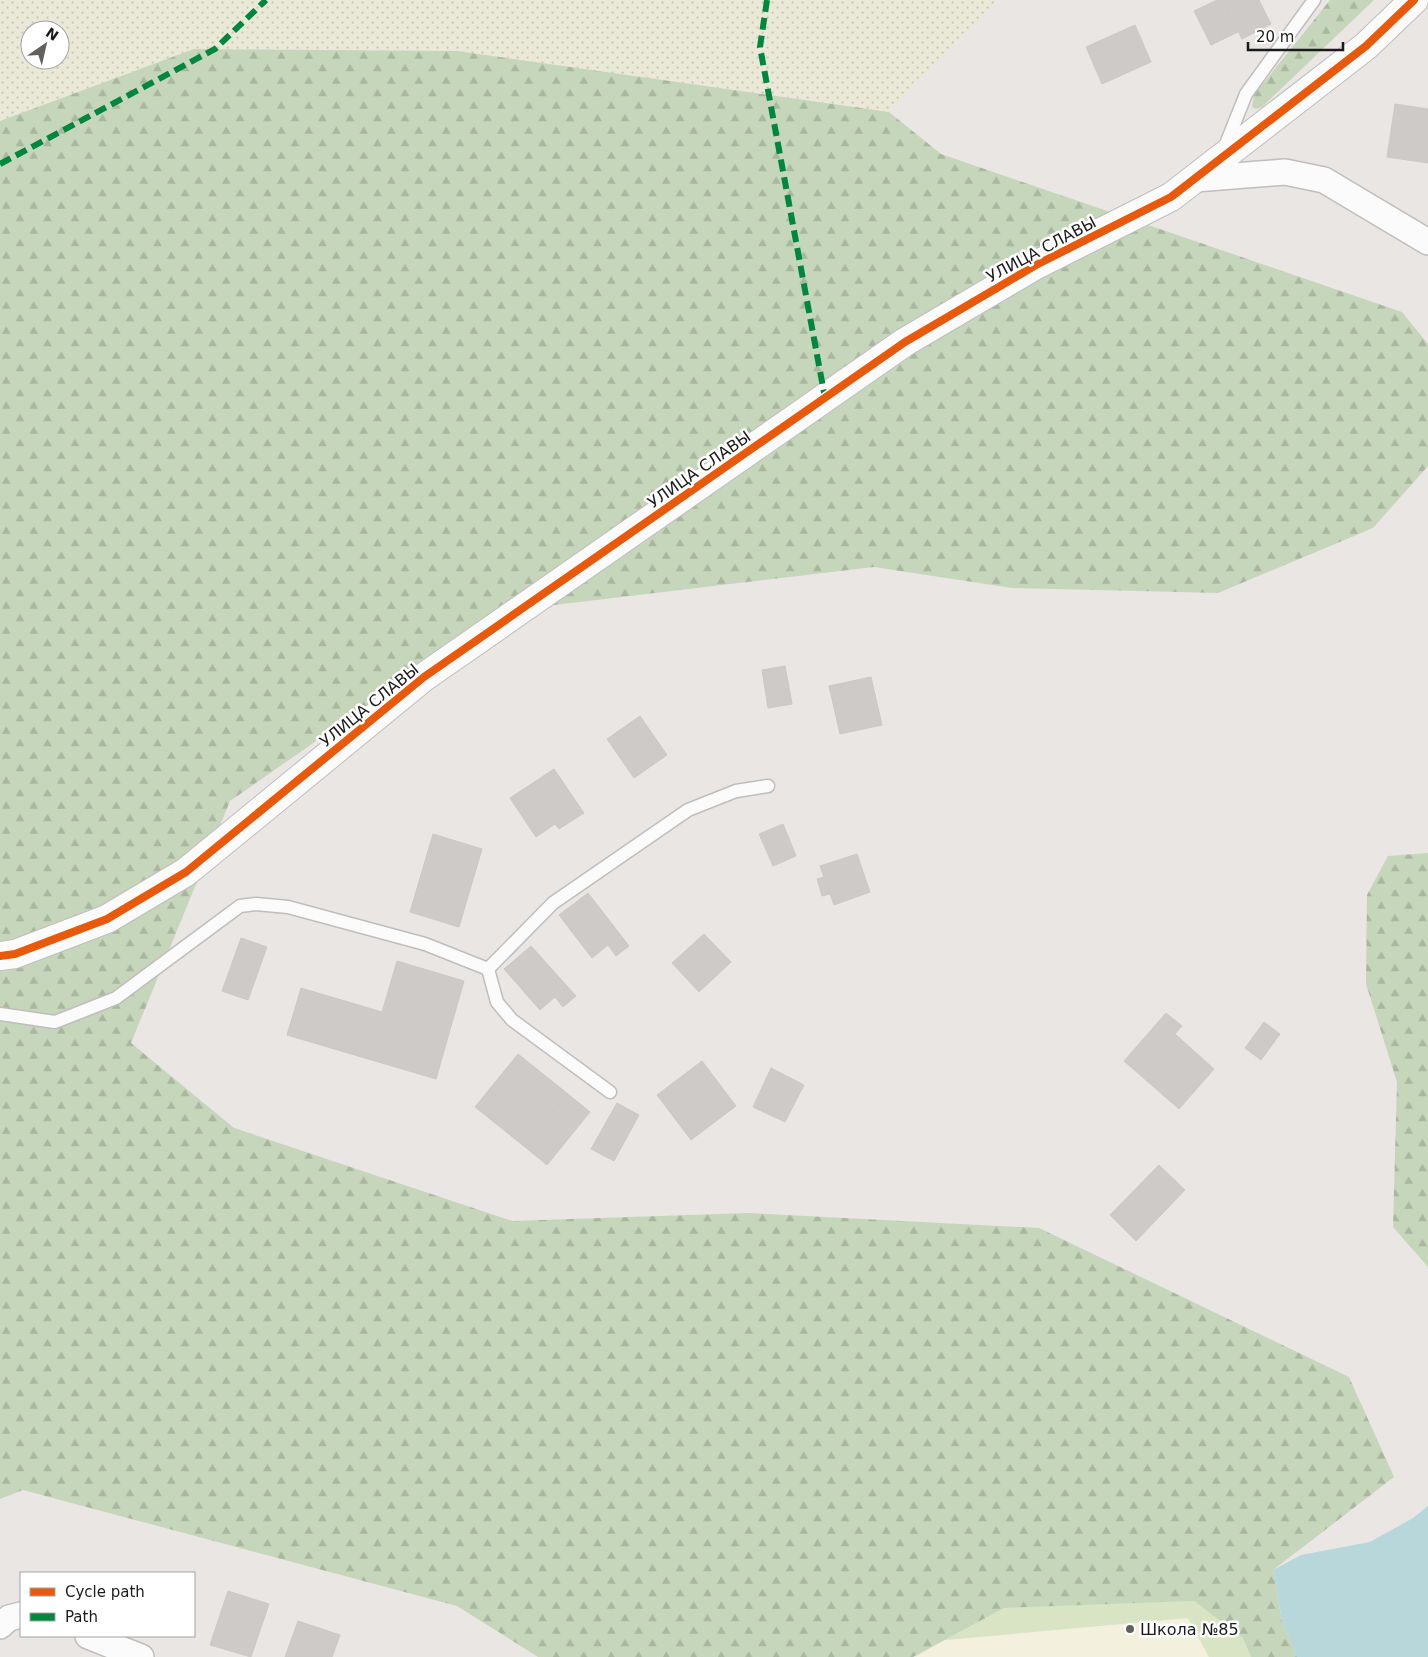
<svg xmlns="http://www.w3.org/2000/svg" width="1428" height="1657" font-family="'DejaVu Sans',sans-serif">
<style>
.education{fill:#f3f0de}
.farmland{fill:url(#farmland-dots);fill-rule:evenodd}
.grass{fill:#d8e4c3}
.forest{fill:url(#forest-firs)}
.water{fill:#b8d7db}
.building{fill:#cecac8;stroke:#ccc8c5}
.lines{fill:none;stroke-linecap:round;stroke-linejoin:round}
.service-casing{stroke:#c0bebd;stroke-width:15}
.minor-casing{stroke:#c0bebd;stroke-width:28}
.tertiary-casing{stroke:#c0bebd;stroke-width:30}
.service{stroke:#fcfbfb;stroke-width:12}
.minor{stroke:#fcfbfb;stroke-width:25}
.tertiary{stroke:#fcfbfb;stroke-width:28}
.quiet{stroke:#00873e;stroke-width:6;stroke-dasharray:12 6;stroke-linecap:butt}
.cycleway-casing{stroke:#fff;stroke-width:11}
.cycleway{stroke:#e8590c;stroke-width:8}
.poi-dot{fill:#626160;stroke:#fff;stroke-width:2}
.labels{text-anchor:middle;stroke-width:5;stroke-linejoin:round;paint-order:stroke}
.street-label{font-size:16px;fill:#1a1a1a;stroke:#fff}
.poi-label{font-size:16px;fill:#1a1a1a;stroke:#fff;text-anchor:start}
</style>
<defs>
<pattern id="farmland-dots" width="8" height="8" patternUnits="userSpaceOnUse" patternTransform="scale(1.25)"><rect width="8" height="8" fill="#eae8d6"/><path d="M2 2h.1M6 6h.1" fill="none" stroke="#c8c6b7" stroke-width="1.8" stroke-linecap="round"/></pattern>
<pattern id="forest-firs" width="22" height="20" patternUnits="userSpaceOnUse" patternTransform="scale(1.25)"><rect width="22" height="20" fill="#c6d6ba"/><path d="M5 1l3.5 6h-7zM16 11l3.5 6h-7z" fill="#aab79f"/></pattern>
</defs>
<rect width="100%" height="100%" fill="#e9e6e3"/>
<polygon class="education" points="1188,1618 1209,1657 916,1657 945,1640"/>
<path class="farmland" d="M0,0H998L889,112L457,51L194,49L0,121ZM30,30H60V60H30Z"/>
<polygon class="grass" points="1194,1601 1243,1638 1251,1657 1209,1657 1188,1618 945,1640 1004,1608"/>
<g class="forest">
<polygon points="1330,0 1374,0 1262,107 1256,109 1252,107 1254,95"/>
<polygon points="194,49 457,51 889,112 941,154 1402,312 1428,344 1428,466 1373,528 1218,593 1012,588 874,567 503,611 230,801 131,1043 234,1128 512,1221 748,1213 1039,1228 1349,1377 1394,1477 1273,1570 1282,1621 1297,1657 1251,1657 1243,1638 1194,1601 1004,1608 913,1657 538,1657 457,1606 23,1490 0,1499 0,121"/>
<polygon points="1428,853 1428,1267 1393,1227 1397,1082 1366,984 1367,895 1388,856"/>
</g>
<polygon class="water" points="1428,1506 1428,1657 1297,1657 1282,1621 1273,1570 1301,1555 1370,1542 1413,1518"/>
<g class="building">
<polygon points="1217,0 1222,0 1238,32 1211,45 1194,11"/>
<polygon points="1222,0 1259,0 1271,24 1242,39"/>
<polygon points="1135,25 1151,62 1102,84 1086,47"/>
<polygon points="1395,104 1428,109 1428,163 1387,157"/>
<polygon points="785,666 792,704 768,708 762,670"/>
<polygon points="871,677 882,725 840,734 829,686"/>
<polygon points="640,716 667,755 634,778 607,739"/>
<polygon points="554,769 584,813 559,829 555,824 536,837 510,798"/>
<polygon points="783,824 796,856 773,866 759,834"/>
<polygon points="433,834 482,849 459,927 410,912"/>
<polygon points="857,854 870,892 834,905 830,894 822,896 817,879 824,877 820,866"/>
<polygon points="588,893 629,946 616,956 608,945 592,958 559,915"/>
<polygon points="704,934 731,962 699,992 672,963"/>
<polygon points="241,938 267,947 248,1000 222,991"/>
<polygon points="531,946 576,996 563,1007 555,997 540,1010 504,969"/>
<polygon points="397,961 464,981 436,1079 287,1035 301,988 382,1012"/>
<polygon points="1166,1013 1182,1026 1139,1074 1124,1061"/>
<polygon points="1264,1022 1280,1034 1261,1060 1245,1048"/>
<polygon points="1175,1034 1214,1069 1179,1109 1139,1074"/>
<polygon points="518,1054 568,1094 525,1147 475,1107"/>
<polygon points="702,1061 736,1106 691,1140 657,1095"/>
<polygon points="771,1068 804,1085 785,1122 753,1107"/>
<polygon points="568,1094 590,1112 547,1165 525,1147"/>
<polygon points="617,1103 639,1115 614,1161 591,1149"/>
<polygon points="1159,1165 1185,1190 1136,1241 1110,1215"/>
<polygon points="228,1591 269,1604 251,1657 210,1645"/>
<polygon points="298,1621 340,1635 332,1657 285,1657"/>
</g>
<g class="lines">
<defs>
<g id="service">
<polyline points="1224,149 1246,94 1314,0"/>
<polyline points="488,969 497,1002 512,1020 610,1092"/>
<polyline points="0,1014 55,1022 116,998 240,906 256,904 288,907 425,944 488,969 553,903 688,810 736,791 768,786"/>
</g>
<g id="minor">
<polyline points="1195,179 1285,172 1324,180 1428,242"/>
<polyline points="0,1626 9,1618 21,1615"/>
<polyline points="88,1636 141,1657"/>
</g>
<polyline id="tertiary" points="0,956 15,954 107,919 186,872 424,677 905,342 1036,265 1171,197 1366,46 1414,0"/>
</defs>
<use href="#service" class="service-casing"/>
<use href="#minor" class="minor-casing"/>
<use href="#tertiary" class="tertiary-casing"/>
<use href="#service" class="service"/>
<use href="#minor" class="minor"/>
<use href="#tertiary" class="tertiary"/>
<g class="quiet">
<polyline points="767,0 760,47 825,398"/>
<polyline points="0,164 215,49 266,0"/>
</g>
<defs>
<polyline id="cycleway" points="0,956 15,954 107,919 186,872 424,677 905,342 1036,265 1171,197 1366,46 1414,0"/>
</defs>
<use href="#cycleway" class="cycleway-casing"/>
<use href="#cycleway" class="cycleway"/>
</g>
<circle class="poi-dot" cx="1130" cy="1629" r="5"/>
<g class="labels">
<g class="street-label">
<text transform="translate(1041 249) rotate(-28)" y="6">УЛИЦА СЛАВЫ</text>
<text transform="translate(699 469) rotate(-35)" y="6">УЛИЦА СЛАВЫ</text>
<text transform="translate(369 705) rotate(-39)" y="6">УЛИЦА СЛАВЫ</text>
</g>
<g class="poi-label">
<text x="1140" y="1635">Школа №85</text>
</g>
</g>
<rect x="20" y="1572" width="175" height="65" fill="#ffffff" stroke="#a3a3a3"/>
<rect x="30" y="1588" width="25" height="8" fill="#e8590c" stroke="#a3a3a3"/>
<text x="65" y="1597" font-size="15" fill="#1a1a1a">Cycle path</text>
<rect x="30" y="1613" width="25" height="8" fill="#00873e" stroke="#a3a3a3"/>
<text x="65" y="1622" font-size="15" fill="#1a1a1a">Path</text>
<g transform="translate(45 45) rotate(34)"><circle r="24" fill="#ffffff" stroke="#a3a3a3"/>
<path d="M0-4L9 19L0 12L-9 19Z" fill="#626160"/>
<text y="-8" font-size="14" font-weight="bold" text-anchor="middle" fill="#1a1a1a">N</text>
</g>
<path d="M1248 42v8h95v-8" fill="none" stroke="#1a1a1a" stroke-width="2.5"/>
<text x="1256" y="42" font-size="15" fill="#1a1a1a" stroke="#ffffff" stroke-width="4" paint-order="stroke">20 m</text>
</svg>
